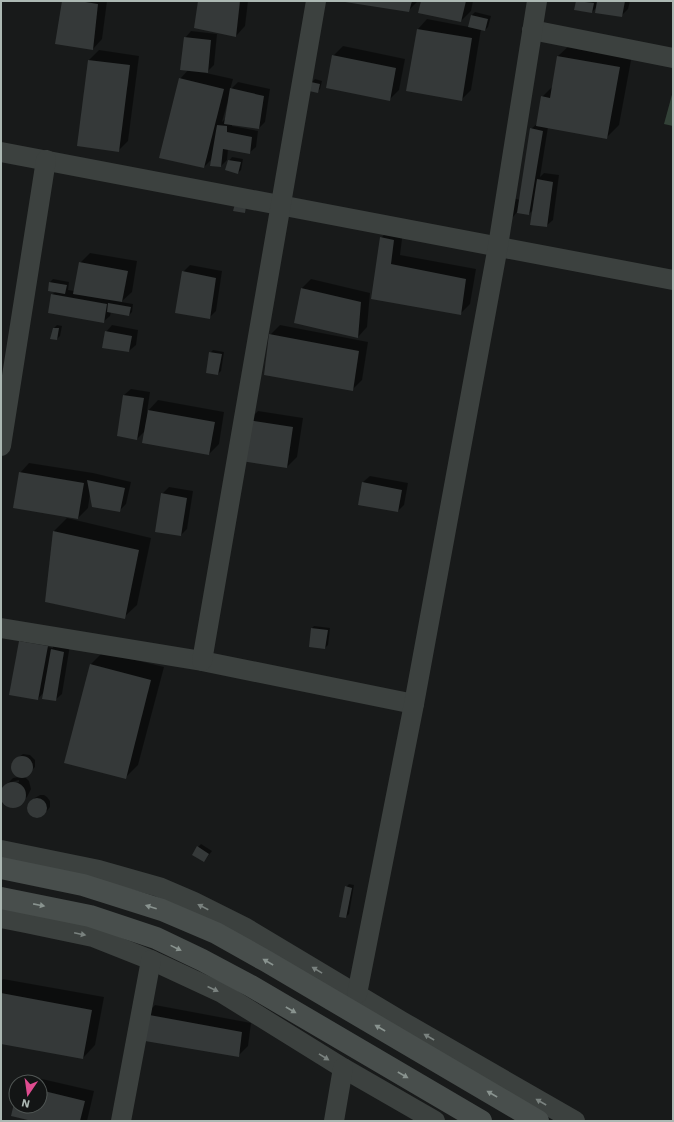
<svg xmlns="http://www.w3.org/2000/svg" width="674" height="1122" font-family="'Work Sans',sans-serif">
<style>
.water{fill:#334238}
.shadow{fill:#0007;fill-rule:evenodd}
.building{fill:#353939}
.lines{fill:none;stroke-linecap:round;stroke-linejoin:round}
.minor{stroke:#3c413f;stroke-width:20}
.secondary{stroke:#484e4c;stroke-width:22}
.oneway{fill:#89938f}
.oneway2{fill:#7a827f}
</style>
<rect width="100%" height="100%" fill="#181a1a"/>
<polygon class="water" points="673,91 673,126 664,124"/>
<g class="shadow">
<polygon points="63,1 107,1 102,39 93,49"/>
<polygon points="199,1 248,1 245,26 236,36"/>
<polygon points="346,1 418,1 408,11"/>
<polygon points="422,1 473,1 471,11 461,21"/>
<polygon points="577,1 630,1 628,9 621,16 597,7 592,12 575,10"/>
<polygon points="475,12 491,16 488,27 485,30 481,29 471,90 461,100 407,90 418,29 427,19 469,27 472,15"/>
<path d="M191,31L217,34L214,65L206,73L233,79L230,90L238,82L270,89L265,122L259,128L232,124V126L258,131L256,147L249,153L228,149L227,160L221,166L212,159L204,167L180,79L188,70L185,38ZM227,104L228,105L225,119L222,122Z"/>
<polygon points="571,44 632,55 619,125 606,138 548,127 540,177 544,173 559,175 553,220 546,226 533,210 529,214 517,212 513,217 507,216 513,198 520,200 531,129 538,123 542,97 553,86 558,56"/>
<polygon points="343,46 405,59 399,90 389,100 333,56"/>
<polygon points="99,50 139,56 128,141 118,151 89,60"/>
<polygon points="315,79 322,81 320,89 317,92 312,82"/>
<polygon points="232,157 243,159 241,170 238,173 229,161"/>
<polygon points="391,228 403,231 400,255 476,269 470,304 460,314 372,298 381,238"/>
<polygon points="90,253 137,261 132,292 121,302 133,304 132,312 129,315 111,312 110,316 103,322 52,295 56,291 49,290 50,282 53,279 69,282 68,290 75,291 80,263"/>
<polygon points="190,265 222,271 216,311 209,318 183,272"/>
<polygon points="311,279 370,293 367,327 358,337 301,289"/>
<polygon points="57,325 62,326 60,336 57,339 54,328"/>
<polygon points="112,325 138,330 136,345 129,351 106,332"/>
<polygon points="280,325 368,342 362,380 352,390 270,335"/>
<polygon points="213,350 224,352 221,371 218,374 210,353"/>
<polygon points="131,389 150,392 147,412 158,400 224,412 219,444 209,454 145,431 137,439 118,436 124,395"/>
<polygon points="258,411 303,418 297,457 287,467 248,421"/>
<polygon points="29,463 93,473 131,482 126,504 119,511 90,494 88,508 78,518 20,473"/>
<polygon points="370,476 408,483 404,505 398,511 363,482"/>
<polygon points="169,487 193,491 187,529 181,535 162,494"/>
<polygon points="67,518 151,538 137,605 124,617 46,602 54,531"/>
<polygon points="314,626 330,628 328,645 325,648 311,629"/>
<path d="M30,632L57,637L55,646L58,643L70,645L62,694L55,700L43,698L44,692L38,699L11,694L20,642ZM27,641L53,646V648L27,643Z"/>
<polygon points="103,652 164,667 138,765 125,778 91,664"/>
<polygon points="23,754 30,755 35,760 35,767 25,777 29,781 31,789 27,797 20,804 16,806 11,807 6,805 3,802 1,798 1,793 3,789 7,784 7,785 19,782 19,780 8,783 13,778 19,777 14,773 12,766 16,759"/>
<polygon points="40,795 44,795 47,797 50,801 50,807 43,816 35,817 29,813 28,806 29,803 33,799"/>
<polygon points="201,844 212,851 204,861 198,847"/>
<polygon points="349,884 354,885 349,914 346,917 346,887"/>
<polygon points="3,979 104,997 95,1045 83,1058 1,1043 1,981"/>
<polygon points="155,1005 251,1023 248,1046 238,1056 145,1015"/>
<polygon points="29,1076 94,1091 87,1121 36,1121 13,1116 16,1101 16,1106 40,1106 40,1082 23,1082"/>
</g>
<g class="building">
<polygon points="62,1 79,1 98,4 93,50 55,44"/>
<polygon points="198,1 240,1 236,37 194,28"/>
<polygon points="345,1 412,1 409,12 345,2"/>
<polygon points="421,1 466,1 461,22 418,13"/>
<polygon points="576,1 594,3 592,13 574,10"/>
<polygon points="597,1 625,1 622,17 595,13"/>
<polygon points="471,15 488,19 485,31 468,27"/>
<polygon points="417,29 472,38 462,101 406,91"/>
<polygon points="184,37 211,40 208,73 180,70"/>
<polygon points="332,55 396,68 390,101 326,88"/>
<polygon points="557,56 620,67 607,139 536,126 541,96 550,98"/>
<polygon points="88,60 130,65 119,152 77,146"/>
<polygon points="179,78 224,89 204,168 159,158"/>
<polygon points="311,82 320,84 318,93 309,91"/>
<polygon points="230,88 264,96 259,129 224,124"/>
<polygon points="217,125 227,126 227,132 252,137 250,154 223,149 221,167 210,166"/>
<polygon points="530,128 543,131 529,215 517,213"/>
<polygon points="228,160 241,162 238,174 225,170"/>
<polygon points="537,179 553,182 547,227 530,225"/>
<polygon points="235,204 246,206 245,213 233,211"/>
<polygon points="380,237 394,240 391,264 466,279 461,315 371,299"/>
<polygon points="79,262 128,271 122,302 73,294"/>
<polygon points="182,271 216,278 210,319 175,313"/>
<polygon points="49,282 67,285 65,294 48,291"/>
<polygon points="301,288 361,302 358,338 294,323"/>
<polygon points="51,294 107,304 104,323 48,313"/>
<polygon points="108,303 131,307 129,316 107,312"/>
<polygon points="53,328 59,328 57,340 50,339"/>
<polygon points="105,331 132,336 129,352 102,348"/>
<polygon points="269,334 359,351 353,391 264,375"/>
<polygon points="209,352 222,354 218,375 206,373"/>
<polygon points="123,395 144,398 137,440 117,436"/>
<polygon points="148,410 215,422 209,455 142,443"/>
<polygon points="247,420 293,427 287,468 241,461"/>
<polygon points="19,472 84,483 78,519 13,508"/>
<polygon points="87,480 125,488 120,512 92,507"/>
<polygon points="362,482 402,490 398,512 358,505"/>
<polygon points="161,493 187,498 181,536 155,532"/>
<polygon points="53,531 139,550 125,619 45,602"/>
<polygon points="311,628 328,630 325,649 309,647"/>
<polygon points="19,641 48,646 38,700 9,695"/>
<polygon points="51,649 64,652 56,701 42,699"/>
<polygon points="90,664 151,680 126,779 64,763"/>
<circle cx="22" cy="767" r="11"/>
<circle cx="13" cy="795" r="13"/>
<circle cx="37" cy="808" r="10"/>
<polygon points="197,846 209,854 204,862 192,855"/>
<polygon points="345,886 352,888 346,918 339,917"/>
<polygon points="1,993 92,1010 83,1059 1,1044"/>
<polygon points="144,1014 242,1032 239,1057 145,1041"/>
<polygon points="40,1090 85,1101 80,1121 32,1121 11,1116 15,1099 16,1106 40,1106"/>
</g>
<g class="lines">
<g class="minor">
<polyline points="532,30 673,58"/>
<polyline points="1,152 673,280"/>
<polyline points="1,446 46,160"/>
<polyline points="1,628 202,661 414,704"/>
<polyline points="202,661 316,1"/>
<polyline points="1,850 99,870 159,887 194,902 246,928 403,1022 575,1121"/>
<polyline points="1,918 26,923 93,937 151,960 222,993 343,1068 435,1121"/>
<polyline points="357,994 414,704 498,246 537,1"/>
<polyline points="121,1121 151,960"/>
<polyline points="334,1121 343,1068"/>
</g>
<g class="secondary">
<polyline points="1,868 83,885 162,910 216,933 266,961 538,1121"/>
<polyline points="1,898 90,916 156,938 202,960 251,986 481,1121"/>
</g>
</g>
<defs><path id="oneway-solid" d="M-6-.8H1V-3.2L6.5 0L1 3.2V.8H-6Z"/></defs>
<g class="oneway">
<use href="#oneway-solid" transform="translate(39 905) rotate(11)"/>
<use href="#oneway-solid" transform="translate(151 907) rotate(-162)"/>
<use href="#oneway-solid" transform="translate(176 948) rotate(26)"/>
<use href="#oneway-solid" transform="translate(268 962) rotate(-150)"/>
<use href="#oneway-solid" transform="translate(291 1010) rotate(30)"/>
<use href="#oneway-solid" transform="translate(380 1028) rotate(-150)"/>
<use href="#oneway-solid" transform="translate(403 1075) rotate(30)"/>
<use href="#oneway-solid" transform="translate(492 1094) rotate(-150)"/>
</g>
<g class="oneway2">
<use href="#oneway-solid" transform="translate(203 907) rotate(-153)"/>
<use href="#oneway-solid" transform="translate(80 934) rotate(12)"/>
<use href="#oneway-solid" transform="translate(317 970) rotate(-149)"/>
<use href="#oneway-solid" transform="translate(213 989) rotate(25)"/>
<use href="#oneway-solid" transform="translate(429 1037) rotate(-150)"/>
<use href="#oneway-solid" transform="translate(324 1057) rotate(32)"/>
<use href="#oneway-solid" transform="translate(541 1102) rotate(-150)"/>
</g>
<rect width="674" height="1122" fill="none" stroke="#acb8b3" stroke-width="4"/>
<g transform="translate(28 1094) rotate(193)"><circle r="19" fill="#131515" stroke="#505654"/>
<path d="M0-3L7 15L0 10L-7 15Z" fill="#df4c90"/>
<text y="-6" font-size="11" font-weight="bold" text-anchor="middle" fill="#acb8b3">N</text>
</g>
</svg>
